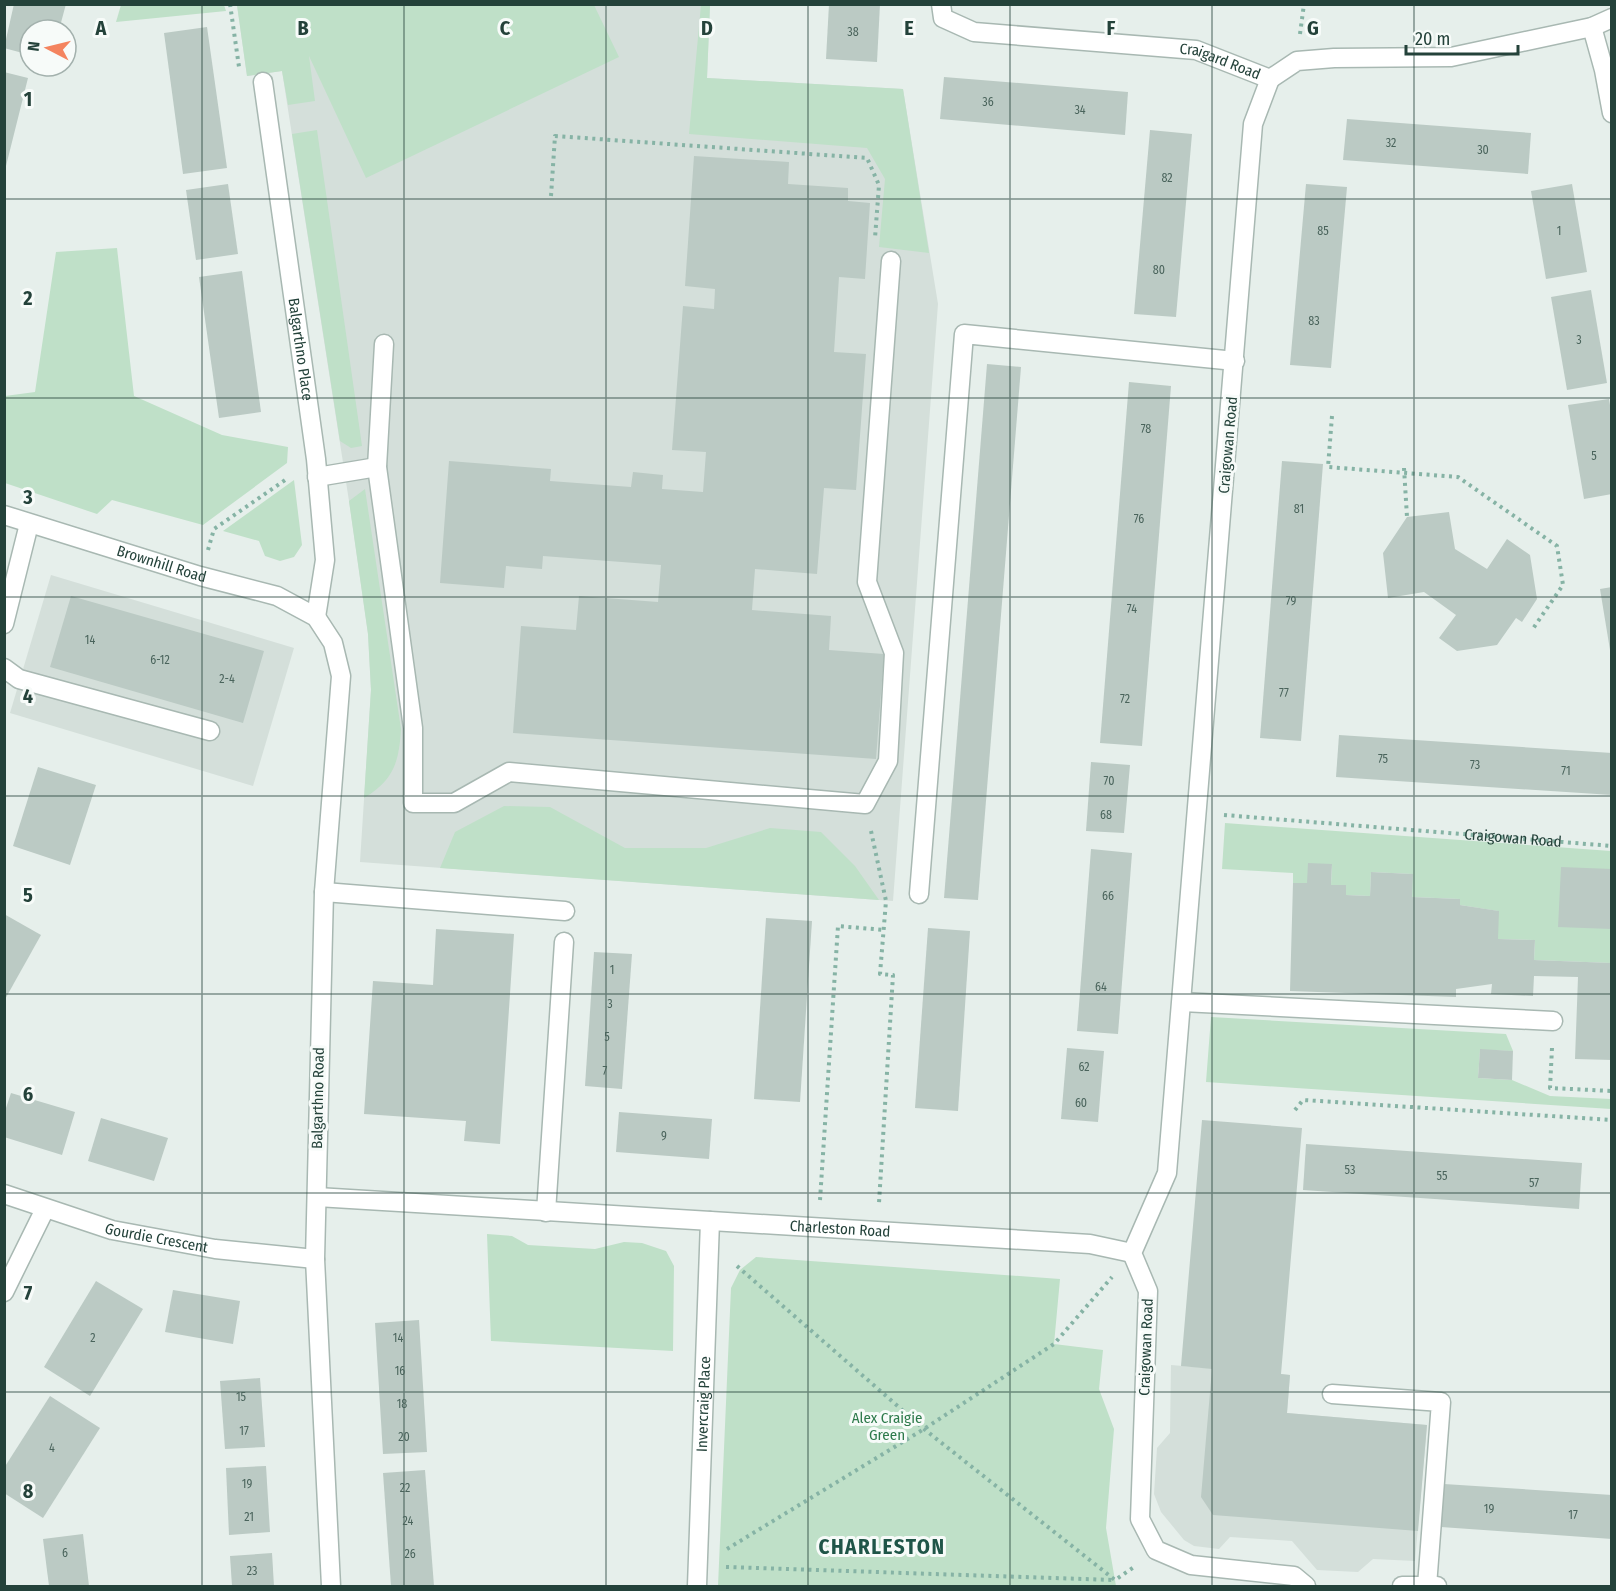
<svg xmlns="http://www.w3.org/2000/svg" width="1616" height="1591" font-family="'Fira Sans Condensed',sans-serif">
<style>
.built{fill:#d4dfda}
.green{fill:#bfe0c8}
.building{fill:#bbcac4}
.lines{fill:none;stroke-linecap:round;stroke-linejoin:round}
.service-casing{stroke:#a8b8b2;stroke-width:21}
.minor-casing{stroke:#a8b8b2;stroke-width:21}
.path{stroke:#86b3a5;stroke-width:4;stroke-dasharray:3 4.5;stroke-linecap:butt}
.service{stroke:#fff;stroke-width:18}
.minor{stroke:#fff;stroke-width:18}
.grid{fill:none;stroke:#24423a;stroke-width:1.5;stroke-opacity:0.55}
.labels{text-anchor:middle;stroke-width:6;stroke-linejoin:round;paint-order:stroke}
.number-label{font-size:12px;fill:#4a645c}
.street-label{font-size:15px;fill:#24423a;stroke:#f7fbf9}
.park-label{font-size:15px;fill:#2d7a4b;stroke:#f7fbf9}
.district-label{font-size:21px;font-weight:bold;letter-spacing:1.5px;fill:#1f5548;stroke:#f7fbf9}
.grid-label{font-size:20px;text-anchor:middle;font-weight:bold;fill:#24423a;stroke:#f7fbf9;stroke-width:6;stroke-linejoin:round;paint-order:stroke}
</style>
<rect width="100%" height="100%" fill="#e6efeb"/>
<g class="built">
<polygon points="237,5 710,5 707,78 903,89 938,304 893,901 360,862 371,690 368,634 349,501 282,71 247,76"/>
<polygon points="51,575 294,648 253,786 10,713"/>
<polygon points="1171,1365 1290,1375 1287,1413 1427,1425 1415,1561 1373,1559 1358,1572 1317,1570 1292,1541 1230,1537 1219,1549 1194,1546 1184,1540 1161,1512 1154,1494 1157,1448 1170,1433"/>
</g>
<g class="green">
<polygon points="121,5 224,5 226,11 116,22"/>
<polygon points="237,5 594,5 619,57 366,178 309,56 315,101 288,105 282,71 247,76"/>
<polygon points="701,5 710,5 707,78 903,89 929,253 879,247 885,179 867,148 689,134"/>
<polygon points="317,130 362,446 351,448 340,441 292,134"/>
<polygon points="117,248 134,396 222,435 288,447 287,463 203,525 112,500 97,514 5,483 5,396 35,392 56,252"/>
<polygon points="294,480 302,545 294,557 280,561 265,556 259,541 223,531"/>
<path d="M365,489L401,729C399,762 394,780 364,798L371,690L368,634L349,501Z"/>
<polygon points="504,806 550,807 625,848 706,848 770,828 821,832 855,866 879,900 440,868 455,832"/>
<polygon points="1225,823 1611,851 1611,963 1534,960 1535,940 1498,939 1498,911 1460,905 1460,899 1412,897 1412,874 1371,872 1370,896 1346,895 1346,885 1331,885 1332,865 1307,883 1293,883 1293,873 1222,869"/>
<polygon points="1211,1017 1506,1034 1513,1051 1480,1050 1478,1078 1512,1080 1550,1096 1611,1099 1611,1109 1206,1082"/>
<polygon points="487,1234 512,1236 528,1245 595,1249 624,1242 642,1243 666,1251 674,1266 673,1351 491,1341"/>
<polygon points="756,1257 1060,1279 1054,1344 1103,1350 1099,1389 1114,1429 1106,1528 1116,1586 718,1586 731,1288 740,1270"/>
</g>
<g class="building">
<polygon points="14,4 66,4 59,30 30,30 30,55 4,48"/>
<polygon points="829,4 880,4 877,62 826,59"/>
<polygon points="207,27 227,168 183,174 164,33"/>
<polygon points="4,72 28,78 5,170 4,170"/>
<polygon points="944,77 1128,92 1125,135 940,119"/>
<polygon points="1347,119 1531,133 1528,174 1343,160"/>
<polygon points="1150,130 1192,134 1176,317 1134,314"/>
<polygon points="694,156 789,162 788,184 848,188 848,201 870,203 865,279 839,277 834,352 866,354 856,490 824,488 817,574 755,569 752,610 831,616 829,650 884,654 876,759 513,733 521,626 576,630 579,596 658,602 661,565 543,556 542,569 506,566 504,588 440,583 449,461 551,469 550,481 631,487 633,472 663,475 662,489 703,492 706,452 672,450 683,306 714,309 715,289 685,286"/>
<polygon points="228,184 238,254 196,260 186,190"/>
<polygon points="1306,184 1347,187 1331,368 1290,365"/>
<polygon points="1572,184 1587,272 1546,279 1531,191"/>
<polygon points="242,271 261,412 219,418 199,277"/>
<polygon points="1591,290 1607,383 1567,390 1551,297"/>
<polygon points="987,364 1021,367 978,900 944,898"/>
<polygon points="1129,382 1171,386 1142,746 1100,743"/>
<polygon points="1609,399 1612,417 1612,494 1584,499 1568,405"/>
<polygon points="1282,461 1323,464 1301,741 1260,738"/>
<polygon points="1449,512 1455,549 1487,569 1507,539 1530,555 1537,599 1522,622 1516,618 1497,645 1457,651 1439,638 1456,615 1424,592 1388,598 1383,553 1407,517"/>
<polygon points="1612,587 1612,650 1610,650 1600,589"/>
<polygon points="71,596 264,651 243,723 50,667"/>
<polygon points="1339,735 1612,753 1612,795 1336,777"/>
<polygon points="1091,762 1130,765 1124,833 1086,831"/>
<polygon points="38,767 96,785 70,865 13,846"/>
<polygon points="1091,849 1132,853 1118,1034 1077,1031"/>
<polygon points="1308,863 1332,864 1331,885 1346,885 1346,895 1370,896 1371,872 1413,874 1412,897 1460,899 1460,905 1499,911 1498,939 1535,940 1534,960 1612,963 1612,1060 1575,1059 1578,977 1534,976 1533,996 1491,994 1492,984 1456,989 1456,997 1290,991 1293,883 1307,883"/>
<polygon points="1561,867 1612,869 1612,929 1558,927"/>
<polygon points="4,914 41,935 4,1001"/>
<polygon points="766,918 812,921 800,1102 754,1099"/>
<polygon points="928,928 970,931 958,1111 915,1108"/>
<polygon points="436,929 514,934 500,1144 464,1141 466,1121 364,1114 373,981 433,985"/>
<polygon points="594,952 632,954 622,1089 585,1086"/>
<polygon points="1067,1048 1104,1051 1098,1122 1061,1119"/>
<polygon points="1480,1049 1513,1051 1512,1080 1478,1078"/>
<polygon points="11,1093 75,1112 62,1155 4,1137 4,1114"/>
<polygon points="619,1112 712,1119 709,1159 616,1152"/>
<polygon points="101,1118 168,1138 154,1181 88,1161"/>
<polygon points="1202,1120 1302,1128 1281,1374 1290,1375 1287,1413 1427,1425 1418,1531 1213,1515 1201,1497 1212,1369 1181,1366"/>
<polygon points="1306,1144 1582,1163 1579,1209 1303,1190"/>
<polygon points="96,1281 143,1309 90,1396 44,1367"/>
<polygon points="173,1290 240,1301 233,1344 165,1332"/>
<polygon points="419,1320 427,1452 383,1454 375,1323"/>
<polygon points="260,1378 265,1447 225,1449 220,1381"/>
<polygon points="50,1396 100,1428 43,1518 4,1493 4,1468"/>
<polygon points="266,1466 270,1532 229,1535 226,1468"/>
<polygon points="425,1470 434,1586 391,1586 383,1473"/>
<polygon points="1444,1484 1612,1495 1612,1539 1441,1527"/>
<polygon points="83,1534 89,1586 49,1586 43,1539"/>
<polygon points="272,1553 274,1586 232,1586 230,1556"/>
</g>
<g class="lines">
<defs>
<g id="service">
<polyline points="384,344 377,467 413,728 413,803 454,803 509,772 865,804 888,761 894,653 867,582 891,261"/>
<polyline points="317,477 377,467"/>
<polyline points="4,668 19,679 210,731"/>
<polyline points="324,892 565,911"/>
<polyline points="919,894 964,334 1235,361"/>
<polyline points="1182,1002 1553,1021"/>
<polyline points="546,1212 564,942"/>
<polyline points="1332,1394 1441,1402 1427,1586"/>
</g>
<g id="minor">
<path id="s2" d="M941,4L943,18L974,32L1196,50L1270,79"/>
<polyline points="1592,27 1604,70 1612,113"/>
<polyline points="1270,79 1253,124 1167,1173 1132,1253 1148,1291 1140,1519 1156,1550 1191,1565 1294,1576 1306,1586"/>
<polyline points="1270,79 1297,61 1334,58 1451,57 1592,27 1612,18"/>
<path id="s3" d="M263,82L316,459L325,560L316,617"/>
<path id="s4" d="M4,515L200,576L277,596L316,617L333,643L341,676L324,892L315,1259L331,1586"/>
<polyline points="4,624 29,524"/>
<path id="s5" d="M4,1194L112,1230L215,1249L315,1259"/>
<path id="s6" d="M317,1197L1090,1244L1132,1253"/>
<polyline points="4,1292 45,1209"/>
<path id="s7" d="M697,1586L710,1221"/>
<polyline points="1402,1586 1437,1586"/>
</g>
</defs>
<use href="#service" class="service-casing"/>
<use href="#minor" class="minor-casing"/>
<g class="path">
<polyline points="230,4 239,67"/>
<polyline points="1300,34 1304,4"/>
<polyline points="551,196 555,136 867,158 879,185 875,238"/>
<polyline points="1332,416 1328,467 1458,477 1557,546 1563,585 1532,630"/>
<polyline points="1404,468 1407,517"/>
<polyline points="208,550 214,529 288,478"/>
<path id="s1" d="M1224,815L1612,846"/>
<polyline points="871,831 886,901 880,974 893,975 879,1203"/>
<polyline points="1552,1048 1550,1088 1612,1091"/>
<polyline points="1295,1110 1303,1100 1612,1120"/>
<polyline points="820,1200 838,926 884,930"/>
<polyline points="737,1266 924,1429 1115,1580 1134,1567"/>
<polyline points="727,1549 924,1429 1054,1344 1112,1277"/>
<polyline points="726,1567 1114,1580"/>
</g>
<use href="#service" class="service"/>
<use href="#minor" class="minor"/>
</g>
<path class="grid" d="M202,4V1586M404,4V1586M606,4V1586M808,4V1586M1010,4V1586M1212,4V1586M1414,4V1586M4,199H1612M4,398H1612M4,597H1612M4,796H1612M4,994H1612M4,1193H1612M4,1392H1612"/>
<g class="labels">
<g class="number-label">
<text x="853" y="36">38</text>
<text x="988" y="106">36</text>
<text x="1080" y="114">34</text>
<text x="1391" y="147">32</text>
<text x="1483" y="154">30</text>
<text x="1167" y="182">82</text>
<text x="1323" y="235">85</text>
<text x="1559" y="235">1</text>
<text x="1159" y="274">80</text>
<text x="1314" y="325">83</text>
<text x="1579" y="344">3</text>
<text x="1146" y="433">78</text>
<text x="1594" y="460">5</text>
<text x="1299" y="513">81</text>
<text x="1139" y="523">76</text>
<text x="1291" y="605">79</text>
<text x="1132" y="613">74</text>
<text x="90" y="644">14</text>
<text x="160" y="664">6-12</text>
<text x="227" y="683">2-4</text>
<text x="1284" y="697">77</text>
<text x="1125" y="703">72</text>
<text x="1383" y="763">75</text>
<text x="1475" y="769">73</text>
<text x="1566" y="775">71</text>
<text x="1109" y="785">70</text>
<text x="1106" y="819">68</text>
<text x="1108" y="900">66</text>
<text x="612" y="974">1</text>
<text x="1101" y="991">64</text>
<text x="610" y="1008">3</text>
<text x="607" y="1041">5</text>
<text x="1084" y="1071">62</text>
<text x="605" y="1075">7</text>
<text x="1081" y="1107">60</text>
<text x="664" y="1140">9</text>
<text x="1350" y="1174">53</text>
<text x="1442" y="1180">55</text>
<text x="1534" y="1187">57</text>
<text x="93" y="1342">2</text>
<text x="398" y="1342">14</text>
<text x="400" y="1375">16</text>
<text x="241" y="1401">15</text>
<text x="402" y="1408">18</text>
<text x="244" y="1435">17</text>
<text x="404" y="1441">20</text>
<text x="52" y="1452">4</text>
<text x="247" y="1488">19</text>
<text x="405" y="1492">22</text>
<text x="1489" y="1513">19</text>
<text x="1573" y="1519">17</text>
<text x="249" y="1521">21</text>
<text x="408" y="1525">24</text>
<text x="65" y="1557">6</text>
<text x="410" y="1558">26</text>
<text x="252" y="1575">23</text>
</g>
<g class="street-label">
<text dy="5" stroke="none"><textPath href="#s2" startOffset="297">Craigard Road</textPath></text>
<text dy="5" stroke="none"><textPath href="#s3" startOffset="270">Balgarthno Place</textPath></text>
<text transform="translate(1228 445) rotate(-85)" y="5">Craigowan Road</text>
<text dy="5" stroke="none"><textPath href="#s4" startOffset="165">Brownhill Road</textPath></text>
<text dy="5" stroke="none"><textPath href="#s1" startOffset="290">Craigowan Road</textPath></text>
<text transform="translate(318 1098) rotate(-89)" y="5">Balgarthno Road</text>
<text dy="5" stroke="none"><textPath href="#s6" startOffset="524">Charleston Road</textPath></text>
<text dy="5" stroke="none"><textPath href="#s5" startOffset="159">Gourdie Crescent</textPath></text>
<text transform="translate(1146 1347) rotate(-88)" y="5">Craigowan Road</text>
<text dy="5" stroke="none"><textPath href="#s7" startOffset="182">Invercraig Place</textPath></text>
</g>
<g class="park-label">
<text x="887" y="1423">Alex Craigie<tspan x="887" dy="17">Green</tspan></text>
</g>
<g class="district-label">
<text x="882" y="1554">CHARLESTON</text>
</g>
</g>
<g class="grid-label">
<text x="101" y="35">A</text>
<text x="303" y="35">B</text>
<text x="505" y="35">C</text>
<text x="707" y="35">D</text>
<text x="909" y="35">E</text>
<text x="1111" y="35">F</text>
<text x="1313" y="35">G</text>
<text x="28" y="106">1</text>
<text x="28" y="305">2</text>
<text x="28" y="504">3</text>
<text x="28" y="703">4</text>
<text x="28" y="902">5</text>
<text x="28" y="1101">6</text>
<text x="28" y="1300">7</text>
<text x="28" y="1498">8</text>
</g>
<rect width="1616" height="1591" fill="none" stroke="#24423a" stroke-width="12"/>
<g transform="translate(48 48) rotate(277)"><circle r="28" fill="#f7fbf9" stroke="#a3b1ad" stroke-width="1.5"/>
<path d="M0-4.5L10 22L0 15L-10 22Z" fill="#f4845f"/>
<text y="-9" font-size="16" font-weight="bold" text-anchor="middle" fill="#24423a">N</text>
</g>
<path d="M1406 45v9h112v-9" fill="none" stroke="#24423a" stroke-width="3"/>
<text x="1415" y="45" font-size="18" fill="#24423a" stroke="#f7fbf9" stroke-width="4.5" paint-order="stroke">20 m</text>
</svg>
